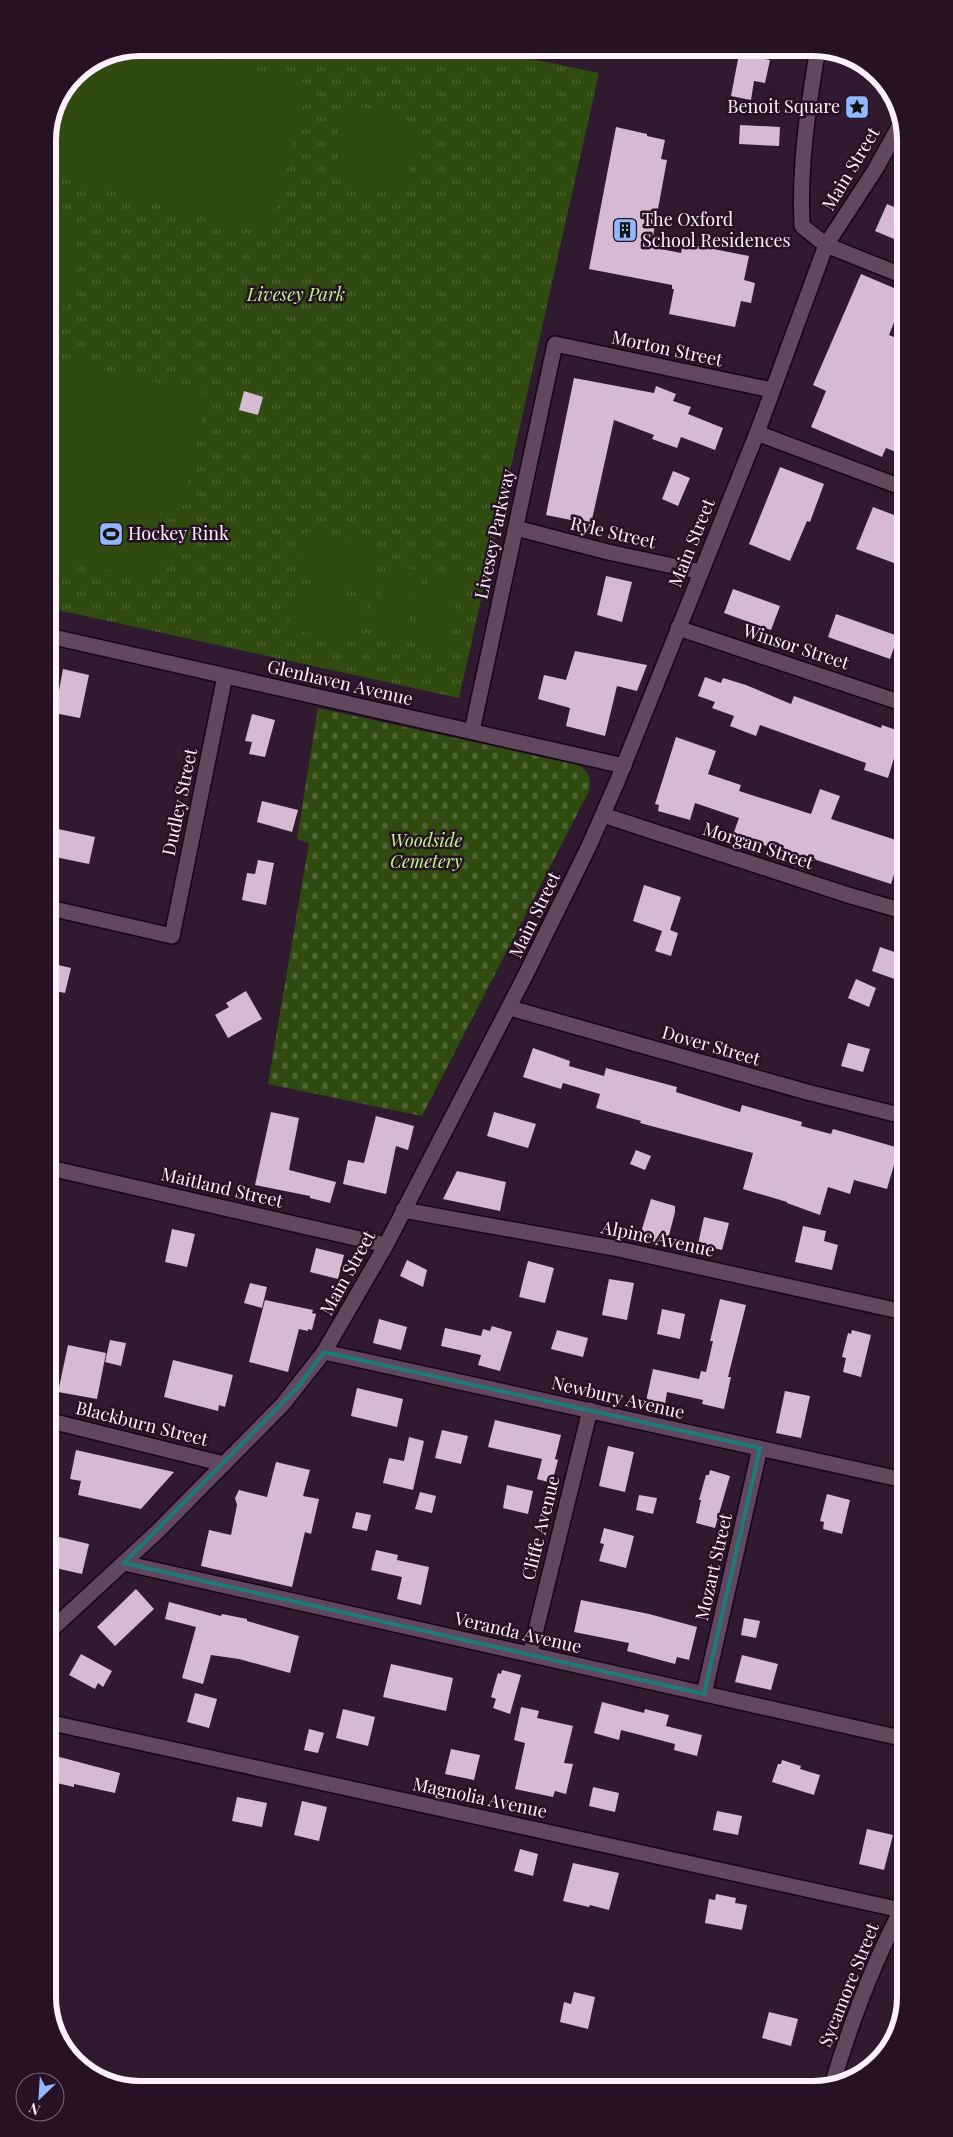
<svg xmlns="http://www.w3.org/2000/svg" width="953" height="2137" font-family="'Playfair Display',serif">
<style>
.cemetery{fill:url(#cemetery-stones)}
.park{fill:url(#park-tufts)}
.pitch{fill:#304b10}
.building{fill:#d6b9d3}
.lines{fill:none;stroke-linecap:round;stroke-linejoin:round}
.street-casing{stroke:#170416;stroke-width:18}
.secondary-casing{stroke:#170416;stroke-width:18}
.street{stroke:#61485f;stroke-width:15}
.secondary{stroke:#61485f;stroke-width:15}
.marked{fill:none;stroke:#1b7c75;stroke-width:4;stroke-linejoin:round}
.labels{text-anchor:middle;stroke-width:5;stroke-linejoin:round;paint-order:stroke}
.poi-label{font-size:18px;fill:#fff0fd;stroke:#261125;text-anchor:start}
.street-label{font-size:18px;fill:#fff0fd;stroke:#261125}
.park-label{font-size:18px;font-style:italic;fill:#bdf787;stroke:#261125}
.rim{fill:none;stroke:#fff0fd;stroke-width:6}
</style>
<defs>
<pattern id="cemetery-stones" width="16" height="16" patternUnits="userSpaceOnUse" patternTransform="scale(1.25)"><rect width="16" height="16" fill="#304b10"/><path d="M2 7V4a2 2 0 0 1 4 0v3zM10 15v-3a2 2 0 0 1 4 0v3z" fill="#4f6534"/></pattern>
<pattern id="park-tufts" width="24" height="20" patternUnits="userSpaceOnUse" patternTransform="scale(1.25)"><rect width="24" height="20" fill="#304b10"/><path d="M3 7l-1-3M5 7V3M7 7l1-3M15 17l-1-3M17 17v-4M19 17l1-3" fill="none" stroke="#4f6534"/></pattern>
</defs>
<rect width="100%" height="100%" fill="#301a2f"/>
<path class="cemetery" d="M318,708L578,765C588,770 592,779 589,791L422,1116L268,1084L309,843L297,839Z"/>
<polygon class="park" points="140,48 479,48 599,73 459,698 49,608 48,135 75,74 105,54"/>
<g class="pitch">
<polygon points="140,48 170,48 309,84 270,232 48,174 48,135 75,74 105,54"/>
<path d="M354,104L414,124L423,125L424,128C415,144 414,166 403,182C393,197 361,192 350,181C344,176 341,167 339,160C333,135 338,123 354,104Z"/>
<path d="M48,197C82,224 84,270 67,308L48,307Z"/>
<path d="M64,362L207,394L179,520L163,517C167,520 171,524 173,529C175,537 169,567 164,572C160,577 155,578 150,579L49,557V494L53,493L49,492L48,429Z"/>
<polygon points="308,532 379,548 369,592 298,576"/>
<polygon points="388,564 420,571 404,641 372,634"/>
<polygon points="429,573 461,580 446,651 413,643"/>
<polygon points="297,584 368,600 358,644 287,628"/>
</g>
<g class="building">
<polygon points="739,54 770,60 765,83 754,81 751,100 731,96"/>
<polygon points="740,125 780,127 779,146 739,144"/>
<polygon points="616,127 647,134 647,136 665,140 661,159 667,160 651,247 681,253 683,243 749,256 744,280 755,283 751,303 741,301 735,327 669,314 674,289 672,289 672,285 589,269"/>
<polygon points="887,204 901,210 901,242 875,231"/>
<polygon points="861,274 901,291 901,305 889,335 901,340 901,454 886,448 882,457 811,427 826,391 813,385"/>
<polygon points="574,378 654,393 656,386 676,394 673,401 691,407 688,414 723,428 715,450 681,437 677,448 652,439 654,435 614,420 591,524 546,515"/>
<polygon points="244,391 263,397 258,415 239,410"/>
<polygon points="780,467 824,484 810,522 807,521 790,561 749,544"/>
<polygon points="673,471 690,478 678,506 662,499"/>
<polygon points="873,507 902,518 902,566 856,549"/>
<polygon points="606,576 632,582 622,622 597,615"/>
<polygon points="733,589 780,606 771,630 724,613"/>
<polygon points="836,614 898,636 890,659 828,637"/>
<polygon points="575,651 647,665 637,691 617,686 605,736 566,726 570,708 538,699 544,675 566,680"/>
<polygon points="63,669 89,675 80,718 49,712 49,695 58,696"/>
<polygon points="705,677 721,683 723,678 746,685 791,704 794,696 881,728 882,725 902,732 888,778 864,770 866,763 760,725 756,736 730,726 734,716 712,708 715,702 698,696"/>
<polygon points="252,714 275,720 265,757 249,754 252,742 245,741"/>
<polygon points="676,737 716,751 708,774 741,785 739,791 811,814 820,789 840,796 831,819 902,842 902,849 891,884 801,855 800,857 733,835 739,818 695,803 690,820 658,811 659,805 655,804"/>
<polygon points="262,801 298,810 292,832 257,822"/>
<polygon points="49,827 95,837 89,864 50,856"/>
<polygon points="258,860 274,863 266,905 242,900 247,873 255,874"/>
<polygon points="644,885 681,897 670,930 678,933 671,956 655,951 662,931 633,921"/>
<polygon points="880,947 903,955 903,982 872,971"/>
<polygon points="50,963 71,968 65,993 50,990"/>
<polygon points="856,979 876,988 869,1007 848,998"/>
<polygon points="246,991 262,1019 228,1038 215,1015 229,1007 226,1003"/>
<polygon points="848,1043 870,1049 863,1072 841,1066"/>
<polygon points="533,1048 570,1061 569,1066 604,1076 606,1068 677,1087 676,1092 740,1112 742,1105 802,1122 801,1126 831,1134 833,1129 899,1148 887,1189 854,1180 850,1194 828,1187 820,1215 787,1203 787,1202 743,1189 753,1153 640,1123 641,1121 596,1108 600,1094 563,1083 561,1089 523,1077"/>
<polygon points="271,1112 299,1118 289,1170 336,1182 330,1203 310,1198 310,1196 255,1185"/>
<polygon points="494,1112 536,1124 528,1148 487,1136"/>
<polygon points="376,1116 414,1126 408,1150 396,1146 386,1194 343,1184 348,1160 364,1163"/>
<polygon points="636,1150 651,1156 645,1170 630,1164"/>
<polygon points="457,1171 506,1182 500,1211 443,1199"/>
<polygon points="651,1199 675,1206 675,1212 666,1247 639,1239"/>
<polygon points="704,1217 729,1223 722,1250 698,1244"/>
<polygon points="803,1226 826,1231 824,1241 838,1245 832,1270 795,1262"/>
<polygon points="172,1229 195,1234 187,1267 165,1262"/>
<polygon points="316,1248 344,1255 338,1279 310,1272"/>
<polygon points="407,1260 427,1270 423,1287 400,1276"/>
<polygon points="528,1261 554,1268 545,1303 519,1297"/>
<polygon points="609,1279 634,1283 627,1320 602,1315"/>
<polygon points="250,1283 267,1287 262,1308 244,1303"/>
<polygon points="720,1299 746,1305 728,1377 731,1377 724,1409 702,1404 703,1400 667,1392 665,1404 646,1401 653,1369 699,1379 701,1371 706,1372 713,1341 710,1341"/>
<polygon points="265,1300 313,1310 312,1313 316,1314 312,1330 308,1329 308,1331 299,1329 288,1372 249,1362"/>
<polygon points="662,1309 685,1314 680,1339 657,1334"/>
<polygon points="379,1319 407,1327 401,1350 373,1343"/>
<polygon points="492,1326 512,1332 500,1371 478,1365 481,1355 441,1346 445,1328 481,1336 483,1329 490,1331"/>
<polygon points="557,1330 588,1338 583,1357 551,1349"/>
<polygon points="852,1330 871,1335 861,1377 843,1372 846,1358 842,1357 848,1333 851,1334"/>
<polygon points="110,1340 126,1343 121,1366 105,1362"/>
<polygon points="68,1345 106,1353 97,1399 58,1392"/>
<polygon points="173,1360 233,1375 225,1407 219,1405 218,1411 164,1397"/>
<polygon points="357,1388 403,1399 397,1427 351,1416"/>
<polygon points="785,1391 810,1396 801,1438 776,1433"/>
<polygon points="495,1420 561,1435 555,1459 558,1460 552,1483 537,1479 542,1459 488,1447"/>
<polygon points="442,1430 468,1436 461,1464 435,1458"/>
<polygon points="409,1437 424,1441 413,1490 383,1483 389,1458 404,1461"/>
<polygon points="608,1446 634,1452 625,1492 599,1486"/>
<polygon points="76,1450 174,1472 141,1509 78,1495 81,1481 70,1479"/>
<polygon points="276,1462 310,1470 303,1496 319,1499 311,1534 305,1532 292,1587 201,1566 209,1530 231,1535 237,1505 235,1498 239,1490 267,1497"/>
<polygon points="710,1470 730,1476 715,1528 696,1523 701,1500 699,1500 706,1475 709,1475"/>
<polygon points="507,1485 533,1491 528,1514 503,1508"/>
<polygon points="420,1492 436,1496 432,1513 415,1509"/>
<polygon points="827,1494 850,1500 842,1534 823,1529 824,1522 820,1521"/>
<polygon points="639,1495 657,1498 653,1514 636,1510"/>
<polygon points="356,1512 371,1515 367,1531 352,1528"/>
<polygon points="604,1528 634,1536 626,1568 599,1561 604,1544 600,1543"/>
<polygon points="51,1535 89,1544 82,1574 51,1567"/>
<polygon points="376,1550 398,1555 397,1560 429,1567 421,1605 397,1599 402,1577 371,1570"/>
<polygon points="136,1589 154,1609 115,1646 97,1627"/>
<polygon points="581,1600 649,1614 697,1627 689,1660 677,1657 675,1664 627,1651 629,1643 574,1632"/>
<polygon points="169,1602 221,1616 222,1614 247,1619 247,1621 299,1636 290,1673 239,1659 211,1655 203,1684 182,1678 196,1627 165,1619"/>
<polygon points="744,1618 760,1621 756,1638 741,1635"/>
<polygon points="81,1654 112,1671 103,1687 98,1683 95,1689 69,1675"/>
<polygon points="742,1655 778,1664 771,1690 735,1682"/>
<polygon points="391,1664 453,1678 446,1711 383,1697"/>
<polygon points="502,1670 521,1675 510,1714 493,1708 496,1699 491,1697 498,1673 501,1674"/>
<polygon points="195,1693 217,1699 209,1728 187,1722"/>
<polygon points="602,1702 644,1713 645,1709 669,1715 666,1726 702,1735 697,1756 674,1750 675,1744 621,1730 619,1740 594,1733"/>
<polygon points="521,1707 539,1711 537,1718 573,1726 564,1763 573,1764 566,1794 555,1791 553,1797 515,1789 525,1743 514,1740"/>
<polygon points="343,1709 375,1717 368,1746 336,1738"/>
<polygon points="309,1729 324,1733 318,1753 304,1750"/>
<polygon points="451,1749 480,1755 474,1780 445,1774"/>
<polygon points="52,1755 120,1773 115,1793 74,1784 74,1787 52,1782"/>
<polygon points="782,1760 801,1766 800,1769 820,1775 814,1795 772,1782 778,1764 781,1764"/>
<polygon points="593,1787 619,1793 615,1812 589,1806"/>
<polygon points="237,1797 267,1803 262,1827 232,1821"/>
<polygon points="302,1801 327,1807 319,1841 294,1835"/>
<polygon points="717,1811 742,1816 738,1835 713,1830"/>
<polygon points="867,1829 893,1835 884,1870 859,1864"/>
<polygon points="520,1849 538,1854 533,1876 514,1871"/>
<polygon points="573,1863 619,1873 609,1910 590,1905 589,1907 563,1901"/>
<polygon points="716,1894 736,1898 735,1903 747,1905 742,1930 705,1923 709,1899 715,1900"/>
<polygon points="574,1992 595,1997 588,2029 560,2022 564,2002 571,2004"/>
<polygon points="769,2012 798,2019 791,2046 762,2038"/>
</g>
<g class="lines">
<defs>
<g id="street">
<polyline points="826,245 901,275"/>
<polyline points="757,433 901,487"/>
<polyline points="516,528 608,552 701,572"/>
<polyline points="678,628 902,703"/>
<polyline points="49,636 624,766"/>
<polyline points="472,731 555,344 772,390"/>
<polyline points="603,815 848,895 903,911"/>
<polyline points="50,908 172,936 225,676"/>
<polyline points="510,1008 807,1092 903,1116"/>
<polyline points="50,1168 386,1245"/>
<polyline points="403,1210 614,1248 904,1312"/>
<polyline points="324,1352 904,1480"/>
<polyline points="51,1421 224,1464"/>
<polyline points="124,1563 905,1739"/>
<polyline points="530,1654 590,1410"/>
<polyline points="704,1694 760,1448"/>
<polyline points="52,1723 901,1910"/>
<path d="M832,2085C851,2022 874,1960 905,1903"/>
</g>
<g id="secondary">
<path d="M818,48C808,107 799,166 802,226L826,245"/>
<polyline points="52,1629 158,1531 283,1404 324,1352 386,1245 526,974 589,846 617,782 757,433 826,245 875,170 901,123"/>
</g>
</defs>
<use href="#street" class="street-casing"/>
<use href="#secondary" class="secondary-casing"/>
<use href="#street" class="street"/>
<use href="#secondary" class="secondary"/>
</g>
<path class="marked" d="M324,1352L760,1448L704,1694L124,1563L298,1387Z"/>
<defs>
<symbol id="sight-square" viewBox="-11 -11 22 22"><rect x="-9" y="-9" width="18" height="18" rx="4" fill="#92b7fd" stroke="#261125"/><path d="M0-6L1.8-2.2L6-1.7L2.9 1.2L3.7 5.4L0 3.3L-3.7 5.4L-2.9 1.2L-6-1.7L-1.8-2.2Z" fill="#111"/></symbol>
<symbol id="building-square" viewBox="-11 -11 22 22"><rect x="-9" y="-9" width="18" height="18" rx="4" fill="#92b7fd" stroke="#261125"/><path d="M-4-6H4V6H1V3H-1V6H-4ZM-2.5-4.3h1.7v1.8h-1.7ZM.8-4.3h1.7v1.8H.8ZM-2.5-1h1.7V.8h-1.7ZM.8-1h1.7V.8H.8Z" fill="#111"/></symbol>
<symbol id="stadium-square" viewBox="-11 -11 22 22"><rect x="-9" y="-9" width="18" height="18" rx="4" fill="#92b7fd" stroke="#261125"/><path d="M0-5a6.5 5 0 1 0 0 10a6.5 5 0 1 0 0-10ZM-3.5-1.8h7v3.6h-7Z" fill="#111"/></symbol>
</defs>
<g fill-rule="evenodd">
<use href="#sight-square" x="843" y="93" width="28" height="28"/>
<use href="#building-square" x="611" y="216" width="28" height="28"/>
<use href="#stadium-square" x="97" y="520" width="28" height="28"/>
</g>
<g class="labels">
<g class="poi-label">
<text x="840" y="113" text-anchor="end">Benoit Square</text>
<text x="642" y="226">The Oxford<tspan x="642" dy="21">School Residences</tspan></text>
<text x="128" y="540">Hockey Rink</text>
</g>
<g class="street-label">
<text transform="translate(851 169) rotate(-59)" y="6">Main Street</text>
<text transform="translate(667 349) rotate(12)" y="6">Morton Street</text>
<text transform="translate(613 533) rotate(13)" y="6">Ryle Street</text>
<text transform="translate(495 534) rotate(-78)" y="6">Livesey Parkway</text>
<text transform="translate(692 543) rotate(-68)" y="6">Main Street</text>
<text transform="translate(796 647) rotate(18)" y="6">Winsor Street</text>
<text transform="translate(340 683) rotate(13)" y="6">Glenhaven Avenue</text>
<text transform="translate(180 802) rotate(-78)" y="6">Dudley Street</text>
<text transform="translate(758 846) rotate(18)" y="6">Morgan Street</text>
<text transform="translate(535 915) rotate(-64)" y="6">Main Street</text>
<text transform="translate(711 1046) rotate(16)" y="6">Dover Street</text>
<text transform="translate(222 1188) rotate(13)" y="6">Maitland Street</text>
<text transform="translate(658 1239) rotate(12)" y="6">Alpine Avenue</text>
<text transform="translate(348 1273) rotate(-61)" y="6">Main Street</text>
<text transform="translate(618 1398) rotate(13)" y="6">Newbury Avenue</text>
<text transform="translate(142 1424) rotate(14)" y="6">Blackburn Street</text>
<text transform="translate(541 1528) rotate(-76)" y="6">Cliffe Avenue</text>
<text transform="translate(714 1567) rotate(-77)" y="6">Mozart Street</text>
<text transform="translate(518 1633) rotate(13)" y="6">Veranda Avenue</text>
<text transform="translate(480 1798) rotate(12)" y="6">Magnolia Avenue</text>
<text transform="translate(849 1985) rotate(-68)" y="6">Sycamore Street</text>
</g>
<g class="park-label">
<text x="296" y="301">Livesey Park</text>
<text x="426" y="847">Woodside<tspan x="426" dy="21">Cemetery</tspan></text>
</g>
</g>
<path d="M0 0H953V2137H0ZM140 56H813A84 84 0 0 1 897 140V1997A84 84 0 0 1 813 2081H140A84 84 0 0 1 56 1997V140A84 84 0 0 1 140 56Z" fill="#261125" fill-rule="evenodd"/>
<path class="rim" d="M140 56H813A84 84 0 0 1 897 140V1997A84 84 0 0 1 813 2081H140A84 84 0 0 1 56 1997V140A84 84 0 0 1 140 56Z"/>
<g transform="translate(40 2097) rotate(205)"><circle r="24" fill="#261125" stroke="#7d6a7b"/>
<path d="M0-4L9 19L0 12L-9 19Z" fill="#92b7fd"/>
<text y="-8" font-size="14" font-weight="bold" text-anchor="middle" fill="#fff0fd">N</text>
</g>
</svg>
